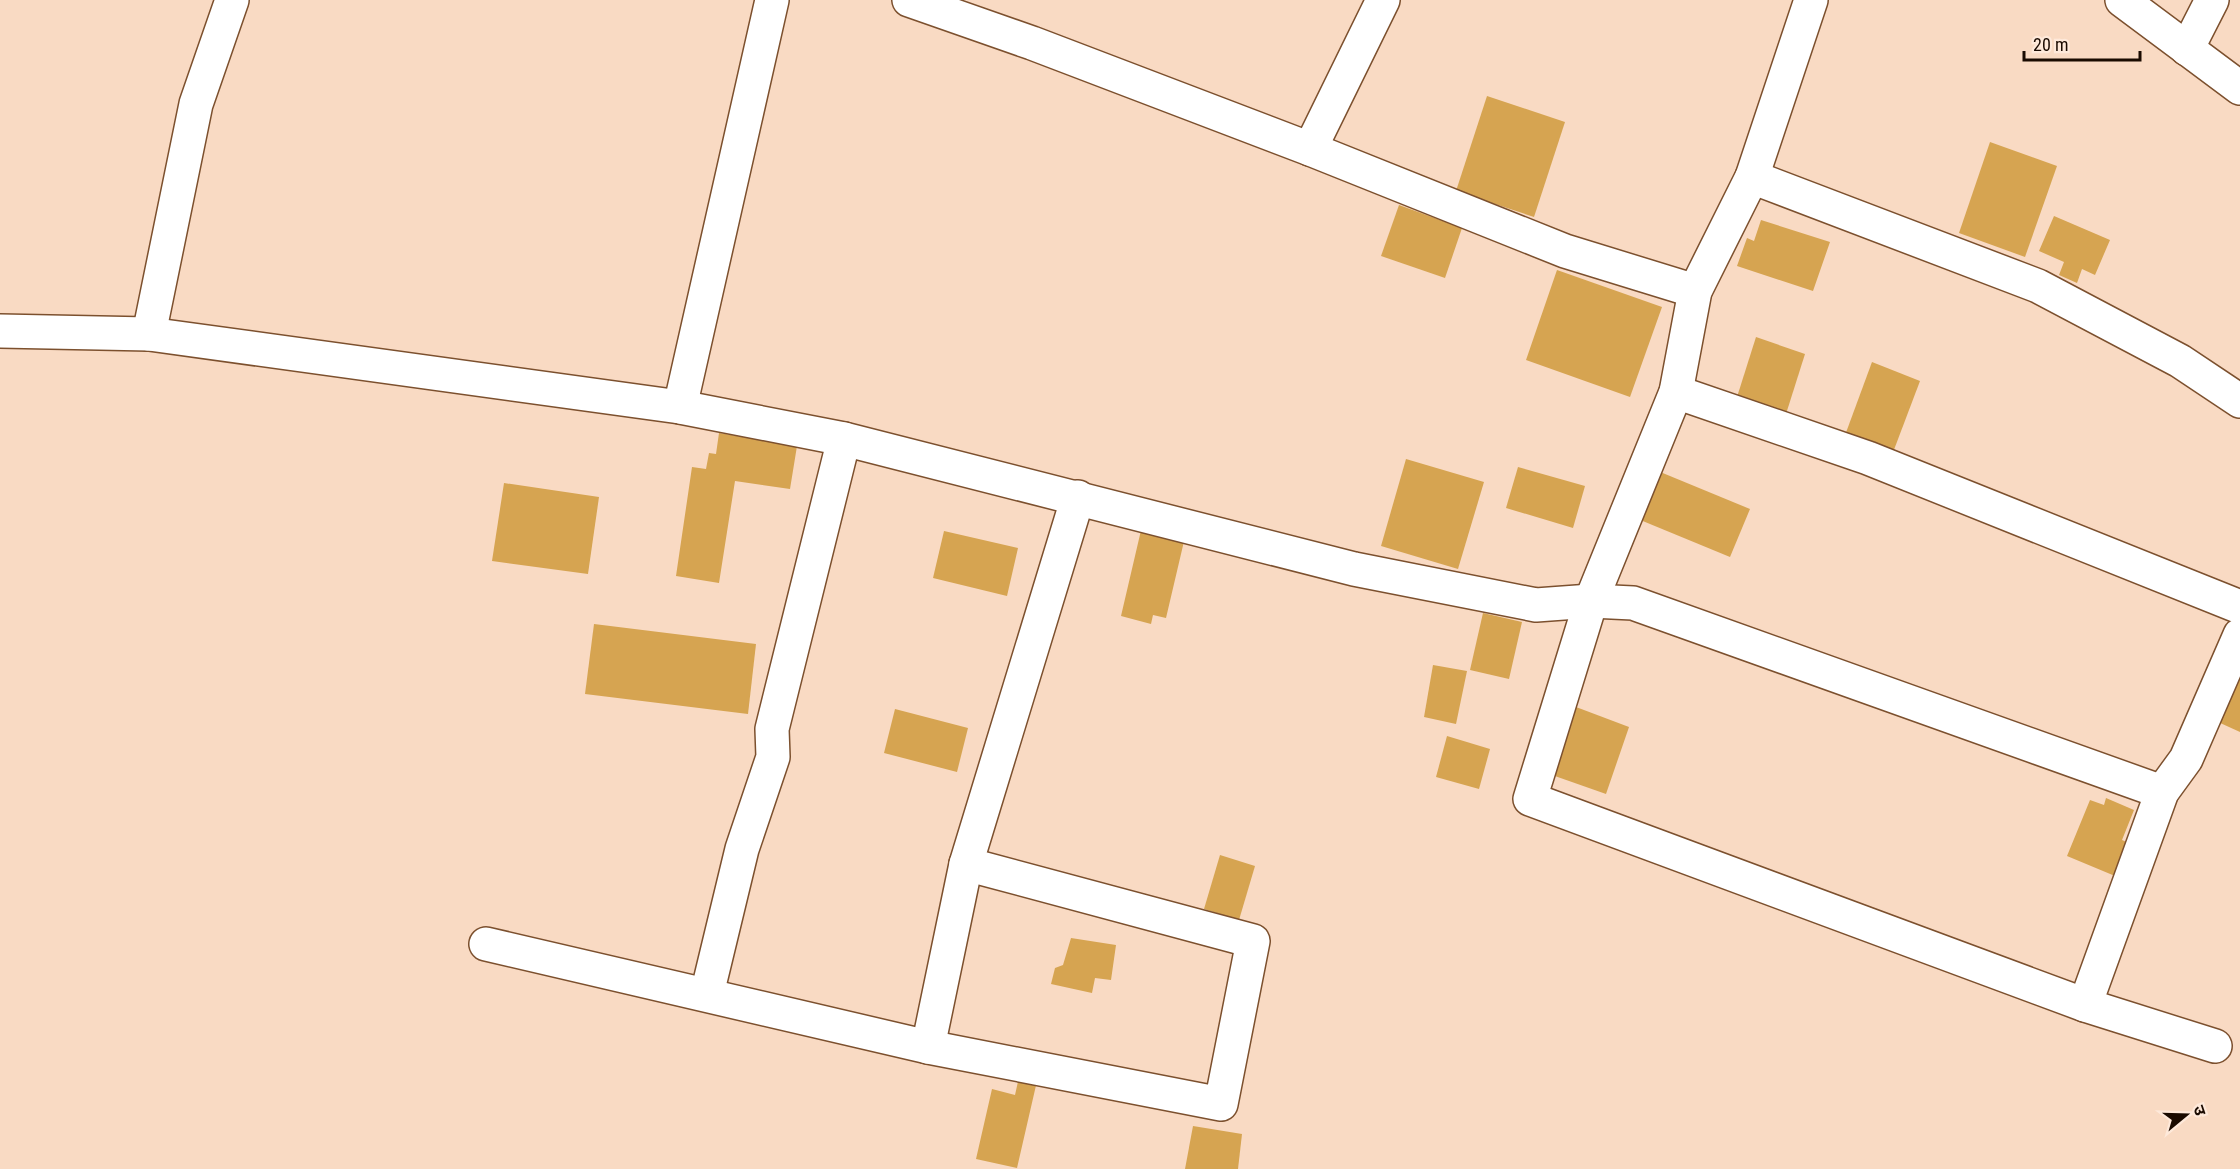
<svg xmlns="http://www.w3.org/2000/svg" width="2240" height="1169" font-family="'Roboto Condensed','Noto Sans Devanagari',sans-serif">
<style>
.building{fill:#d6a451}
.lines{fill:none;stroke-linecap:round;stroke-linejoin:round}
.minor-casing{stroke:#7c502e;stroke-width:36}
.minor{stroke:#fff;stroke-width:33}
</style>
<rect width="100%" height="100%" fill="#f9dac3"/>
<g class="building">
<polygon points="1487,96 1565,122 1534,217 1456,191"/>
<polygon points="1990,142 2057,166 2025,257 1959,233"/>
<polygon points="1399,205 1462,228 1445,278 1381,256"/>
<polygon points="2054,216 2110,240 2095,275 2082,269 2077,283 2059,275 2064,262 2039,251"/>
<polygon points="1761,220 1830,242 1813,291 1737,266 1747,238 1754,241"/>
<polygon points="1557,270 1662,307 1630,397 1526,360"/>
<polygon points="1756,337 1805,354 1786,414 1737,397"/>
<polygon points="1872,362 1920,381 1892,455 1844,438"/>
<polygon points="719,433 797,446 790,489 735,481 719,583 676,576 692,467 706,469 709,453 716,454"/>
<polygon points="1406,459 1484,482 1458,569 1381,546"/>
<polygon points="1518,467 1585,486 1573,528 1506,508"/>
<polygon points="1653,469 1750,509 1730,557 1633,517"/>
<polygon points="504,483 599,497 588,574 492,561"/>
<polygon points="1142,526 1185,537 1166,618 1153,615 1151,624 1121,616"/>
<polygon points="944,531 1018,548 1007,596 933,578"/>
<polygon points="1483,613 1522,622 1509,679 1470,670"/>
<polygon points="594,624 756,644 748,714 585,694"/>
<polygon points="2240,644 2240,732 2207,717"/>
<polygon points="1433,665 1467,671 1456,724 1424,717"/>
<polygon points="1576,707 1629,727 1606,794 1552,775"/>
<polygon points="895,709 968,728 957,772 884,753"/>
<polygon points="1447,736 1490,749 1479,789 1436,777"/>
<polygon points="2106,798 2134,810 2122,840 2129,843 2115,876 2067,856 2090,800 2104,805"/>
<polygon points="1220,855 1255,866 1239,920 1204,909"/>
<polygon points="1071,938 1116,945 1111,980 1095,978 1092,993 1051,984 1055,968 1063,965"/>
<polygon points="1019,1077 1037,1081 1017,1168 976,1159 992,1089 1015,1095"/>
<polygon points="1193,1126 1242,1134 1238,1169 1185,1169"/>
</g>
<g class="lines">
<defs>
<g id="minor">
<polyline points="909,0 1032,43 1310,149 1565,251 1695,291"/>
<polyline points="1811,0 1752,177 1695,291 1676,392 1591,601 1530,799 2085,1005 2215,1046"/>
<polyline points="2122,0 2240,88"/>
<polyline points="2187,49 2212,0"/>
<polyline points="1310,149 1383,0"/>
<polyline points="1752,177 2038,286 2180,361 2240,401"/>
<polyline points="0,331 149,334 680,407 844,439 1354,569 1536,605 1591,601 1633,603 2162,792"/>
<polyline points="149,334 196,104 232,0"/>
<polyline points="1676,392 1868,458 2240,607"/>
<polyline points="680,407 772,0"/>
<polyline points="486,944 928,1047 1221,1104 1253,941 966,864"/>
<polyline points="707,994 742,849 773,757 772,729 844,439"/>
<polyline points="2085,1005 2162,792 2186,759 2240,635"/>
<polyline points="928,1047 966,864 1078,497"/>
</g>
</defs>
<use href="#minor" class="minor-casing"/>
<use href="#minor" class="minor"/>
</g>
<g transform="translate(2186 1115) rotate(71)" stroke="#fee9da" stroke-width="4.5" paint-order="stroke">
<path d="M0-4.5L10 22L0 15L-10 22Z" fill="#1a0a00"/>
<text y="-9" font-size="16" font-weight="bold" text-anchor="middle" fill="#1a0a00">उ</text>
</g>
<path d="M2024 51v9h116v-9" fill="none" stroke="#1a0a00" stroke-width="3"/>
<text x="2033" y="51" font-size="18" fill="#1a0a00" stroke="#fee9da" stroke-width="4.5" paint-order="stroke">20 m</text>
</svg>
